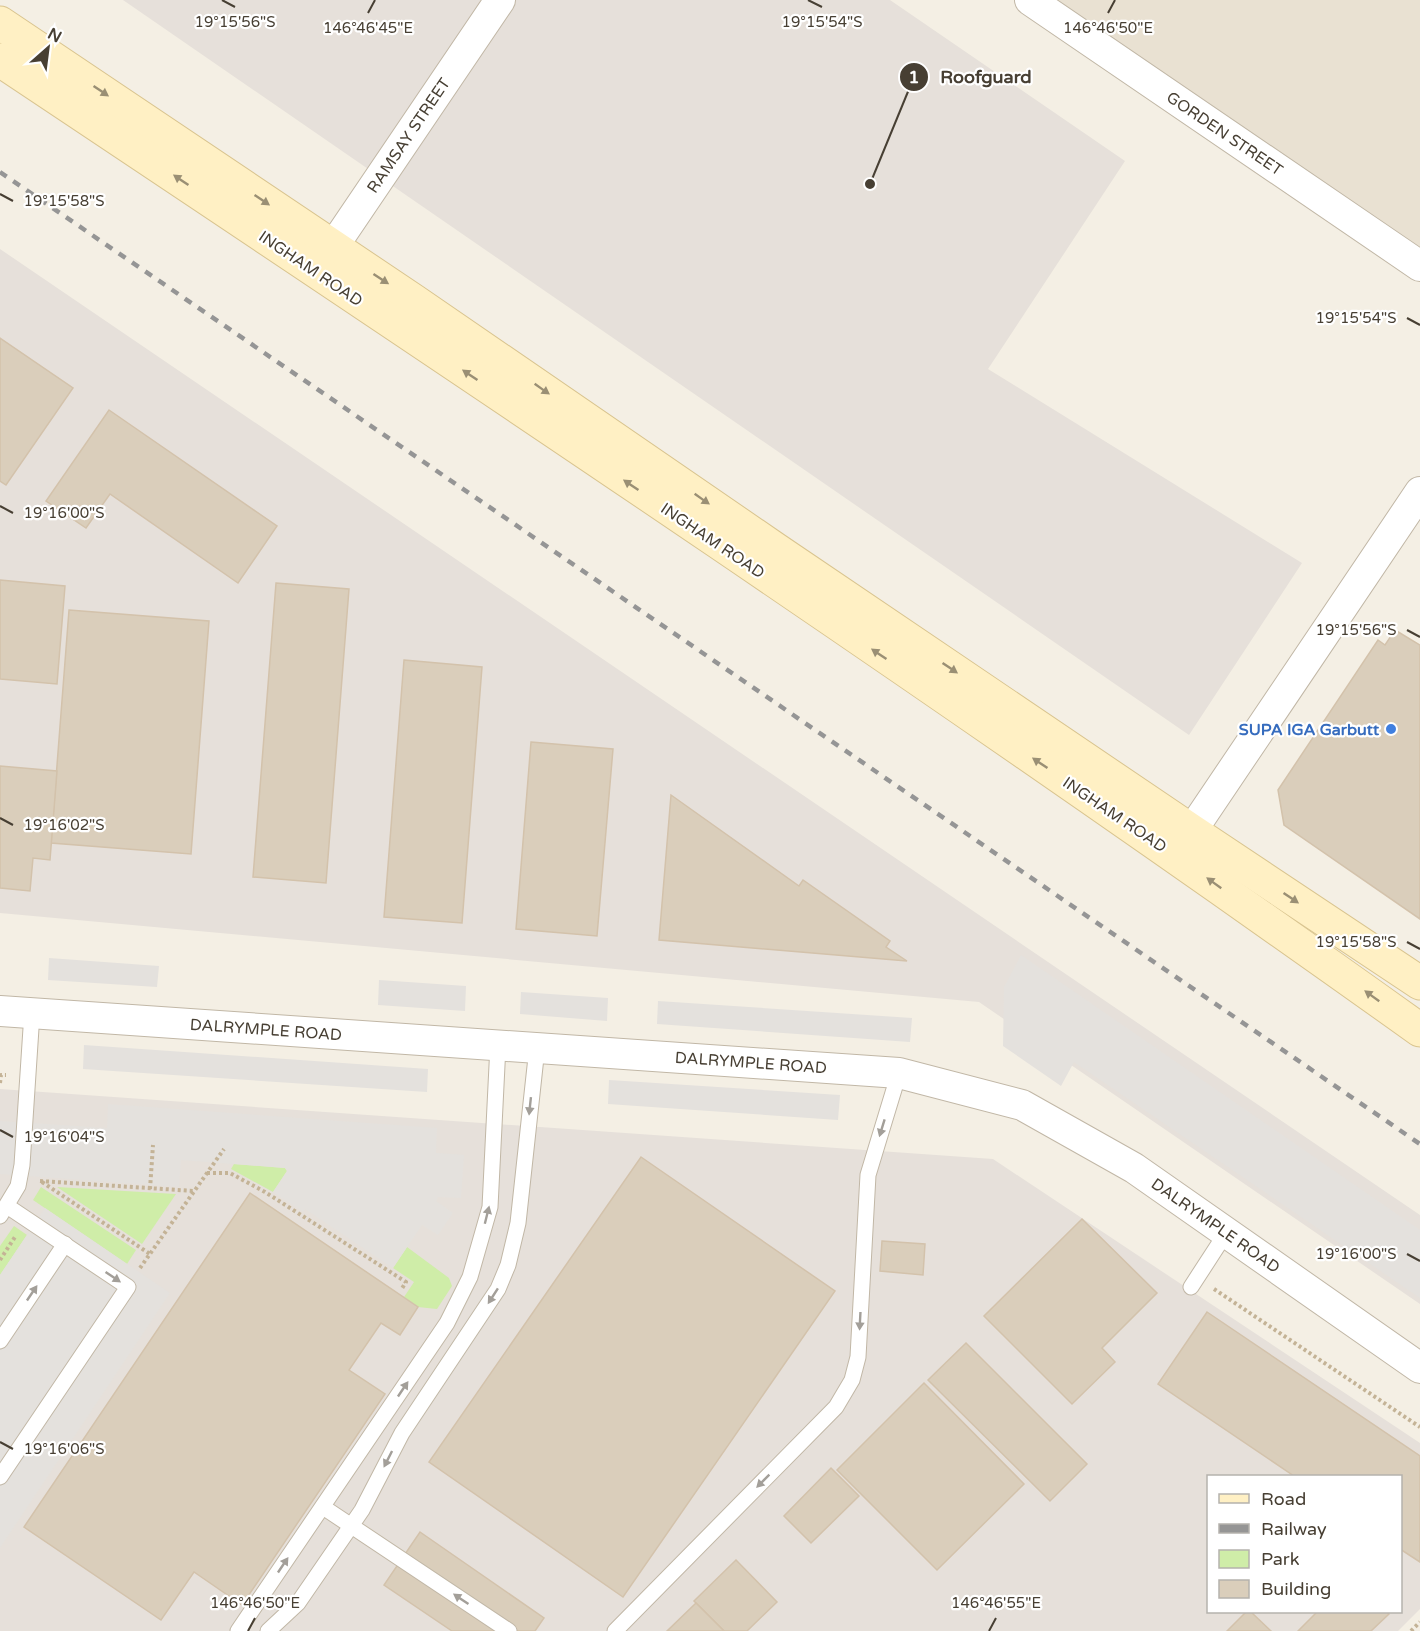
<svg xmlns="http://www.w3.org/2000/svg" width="1420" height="1631" font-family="'Varela Round',sans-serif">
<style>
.residential{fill:#e9e1d2}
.industrial{fill:#e6e0da;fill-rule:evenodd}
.green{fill:#cfeda8}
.parking{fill:#e4e1dd}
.building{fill:#dacebb;stroke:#d3c2ab;stroke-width:1.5}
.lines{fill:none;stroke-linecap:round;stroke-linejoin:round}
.lane-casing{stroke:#c1b7a6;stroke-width:17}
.street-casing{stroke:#c1b7a6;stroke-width:32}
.secondary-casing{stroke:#d9c48f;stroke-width:35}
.path{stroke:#c4b396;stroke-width:4;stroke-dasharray:3 3;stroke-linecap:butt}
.lane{stroke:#fff;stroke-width:15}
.street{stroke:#fff;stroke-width:30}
.secondary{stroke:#fff0c4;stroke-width:33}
.rail{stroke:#959595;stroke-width:4.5;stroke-dasharray:8 8;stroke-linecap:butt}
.oneway{fill:#9a8f74}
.oneway2{fill:#a39f99}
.ticks{fill:none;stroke:#473f33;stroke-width:2}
.shop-dot{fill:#3f7fe0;stroke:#fff;stroke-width:2}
.labels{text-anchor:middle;stroke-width:4.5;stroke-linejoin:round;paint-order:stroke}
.street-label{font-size:16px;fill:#473f33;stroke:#fff}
.shop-label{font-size:16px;font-weight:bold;fill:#366cbe;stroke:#fff;text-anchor:end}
.ticks-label{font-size:15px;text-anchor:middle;fill:#473f33;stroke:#fff;stroke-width:4.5;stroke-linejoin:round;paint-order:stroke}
.leader{fill:none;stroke:#473f33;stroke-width:2}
.callout-dot{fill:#473f33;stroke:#fff;stroke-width:2}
.mark-label{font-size:18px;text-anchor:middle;font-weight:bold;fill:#fff}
.callout-label{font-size:18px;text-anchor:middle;font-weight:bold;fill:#473f33;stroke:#fff;stroke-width:4.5;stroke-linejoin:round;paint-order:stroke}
</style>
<rect width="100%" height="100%" fill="#f4efe4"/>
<polygon class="residential" points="1044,0 1420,0 1420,269"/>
<g class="industrial">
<polygon points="123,0 890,0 1125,161 988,369 1302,563 1189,735"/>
<polygon points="0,249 1420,1215 1420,1304 979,1002 0,913"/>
<path d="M0,1089L993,1159L1420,1443V1609L1398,1631H0ZM1208,1476H1400V1612H1208Z"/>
</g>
<g class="green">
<polygon points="234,1164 285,1168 287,1171 273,1192 231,1169"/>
<polygon points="41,1187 136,1250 127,1264 33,1200"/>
<polygon points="57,1187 176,1194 142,1244"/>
<polygon points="14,1226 27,1235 0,1275 0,1246"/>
<polygon points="407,1247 449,1278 452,1286 437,1309 418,1307 404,1297 414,1282 393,1268"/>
</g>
<g class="parking">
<polygon points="1021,955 1420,1230 1420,1298 1074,1062 1061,1086 1003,1046 1004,987"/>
<polygon points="49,958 159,966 157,987 48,980"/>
<polygon points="379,980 466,986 465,1011 378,1005"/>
<polygon points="521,992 608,998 607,1021 520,1014"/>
<polygon points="658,1001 912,1018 910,1042 657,1024"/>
<polygon points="84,1045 428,1069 427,1092 83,1069"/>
<polygon points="609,1080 840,1095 838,1120 608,1104"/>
<polygon points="108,1104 437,1128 436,1153 464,1155 461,1198 438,1197 436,1201 453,1213 438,1235 422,1225 393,1268 305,1209 303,1212 273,1192 287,1171 285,1168 181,1160 179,1187 0,1174 0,1121 107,1128"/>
<polygon points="45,1208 170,1293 0,1548 0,1275"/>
</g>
<g class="building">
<polygon points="0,338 73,388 6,485 0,481"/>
<polygon points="109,410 277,526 238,583 110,494 86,528 46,501"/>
<polygon points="0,580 65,586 57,684 0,679"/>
<polygon points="276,583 349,589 326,883 253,877"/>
<polygon points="69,610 209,621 191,854 51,843"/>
<polygon points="1395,630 1420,645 1420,919 1284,825 1278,790 1378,640 1385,645"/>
<polygon points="404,660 482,667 462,923 384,917"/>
<polygon points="531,742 613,749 597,936 516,929"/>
<polygon points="0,766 57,771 50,860 33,858 30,891 0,888"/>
<polygon points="671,795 799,886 803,880 890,941 886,947 907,961 659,940"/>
<polygon points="641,1157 835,1291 623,1597 429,1462"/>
<polygon points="250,1193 418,1307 400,1335 381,1323 349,1370 385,1394 242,1605 194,1572 161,1620 24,1527"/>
<polygon points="1082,1219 1157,1293 1102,1348 1115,1362 1072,1404 984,1316"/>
<polygon points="882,1241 925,1244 923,1275 880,1271"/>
<polygon points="1207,1312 1420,1456 1420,1562 1400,1549 1400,1476 1294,1476 1158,1384"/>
<polygon points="966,1343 1087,1464 1050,1501 928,1380"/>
<polygon points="924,1383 1024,1484 937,1570 837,1470"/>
<polygon points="831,1468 859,1496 811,1543 784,1516"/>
<polygon points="420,1532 544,1618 535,1631 452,1631 384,1585"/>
<polygon points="736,1560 777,1602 747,1631 724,1631 694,1601"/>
<polygon points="696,1603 724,1631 667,1631"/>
<polygon points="1246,1612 1251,1612 1271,1631 1227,1631"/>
<polygon points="1317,1612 1387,1612 1389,1614 1371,1631 1298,1631"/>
</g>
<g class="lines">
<defs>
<g id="lane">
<polyline points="0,1216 18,1186 22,1165 32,1013"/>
<polyline points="1191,1287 1226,1233"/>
<polyline points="0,1341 65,1244"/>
<polyline points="0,1477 128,1287 7,1206"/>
<polyline points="323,1507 509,1631"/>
<polyline points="238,1631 447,1323 470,1277 490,1207 498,1045"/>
<polyline points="268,1631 298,1603 351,1526 362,1510 402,1433 498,1289 508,1265 518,1223 537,1048"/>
<polyline points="615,1631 836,1407 852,1380 858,1357 868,1175 899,1073"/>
</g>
<g id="street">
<polyline points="1030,0 1420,266"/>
<polyline points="320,266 500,0"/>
<polyline points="1178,851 1420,492"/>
<polyline points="0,1011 899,1073 1022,1105 1134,1168 1420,1368"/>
</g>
<g id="secondary">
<polyline points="0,23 414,301 775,549 1190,830 1420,983"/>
<path d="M0,60C477,378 954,697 1420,1030"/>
</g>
</defs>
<use href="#lane" class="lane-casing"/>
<use href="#street" class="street-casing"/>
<use href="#secondary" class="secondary-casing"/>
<g class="path">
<polyline points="0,1083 1,1075 6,1075"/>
<polyline points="207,1173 230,1173 265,1192 406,1282 401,1290"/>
<polyline points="40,1181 194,1191"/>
<polyline points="42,1182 150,1254"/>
<polyline points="150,1189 153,1145"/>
<polyline points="0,1260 15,1237"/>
<polyline points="140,1268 224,1149"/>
<polyline points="1214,1289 1420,1427"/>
<polyline points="1411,1631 1420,1622"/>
</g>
<use href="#lane" class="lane"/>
<use href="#street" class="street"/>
<use href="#secondary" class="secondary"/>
<polyline class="rail" points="0,172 1420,1144"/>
</g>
<defs><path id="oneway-solid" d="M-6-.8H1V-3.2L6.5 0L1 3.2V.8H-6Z" transform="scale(1.5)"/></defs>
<g class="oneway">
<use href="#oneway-solid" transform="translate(101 91) rotate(34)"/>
<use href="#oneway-solid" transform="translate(181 180) rotate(-146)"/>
<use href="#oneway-solid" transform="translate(262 200) rotate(34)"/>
<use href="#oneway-solid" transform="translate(381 279) rotate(33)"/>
<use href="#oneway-solid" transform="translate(470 375) rotate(-146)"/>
<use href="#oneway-solid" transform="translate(542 389) rotate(35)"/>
<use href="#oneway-solid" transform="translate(631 485) rotate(-146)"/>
<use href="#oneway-solid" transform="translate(702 499) rotate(35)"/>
<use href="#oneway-solid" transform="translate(879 654) rotate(-146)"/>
<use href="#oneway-solid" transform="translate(950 668) rotate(34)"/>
<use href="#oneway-solid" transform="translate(1040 763) rotate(-146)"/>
<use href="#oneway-solid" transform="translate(1214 883) rotate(-144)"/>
<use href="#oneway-solid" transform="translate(1291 898) rotate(34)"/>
<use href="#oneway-solid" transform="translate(1372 996) rotate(-144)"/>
</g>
<g class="oneway2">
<use href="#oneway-solid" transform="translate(530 1106) rotate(96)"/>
<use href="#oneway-solid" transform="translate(882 1128) rotate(107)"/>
<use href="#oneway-solid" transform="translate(487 1215) rotate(-76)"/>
<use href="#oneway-solid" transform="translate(113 1277) rotate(34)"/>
<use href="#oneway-solid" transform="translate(32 1293) rotate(-56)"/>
<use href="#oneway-solid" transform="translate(493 1296) rotate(123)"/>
<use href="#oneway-solid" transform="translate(860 1321) rotate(93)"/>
<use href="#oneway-solid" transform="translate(403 1389) rotate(-56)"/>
<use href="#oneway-solid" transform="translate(388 1459) rotate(117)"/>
<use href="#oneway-solid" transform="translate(763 1481) rotate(135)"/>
<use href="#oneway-solid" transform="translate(283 1565) rotate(-56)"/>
<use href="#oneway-solid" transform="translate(461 1599) rotate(-146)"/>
</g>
<path class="ticks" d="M222,0L235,7M808,0L822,7M368,13L375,0M1108,13L1115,0M0,194L13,201M1407,318L1420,325M0,506L13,513M1407,630L1420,637M0,818L13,825M1407,942L1420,949M0,1130L13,1137M1407,1254L1420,1261M0,1442L13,1449M248,1631L255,1618M989,1631L996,1618"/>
<circle class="shop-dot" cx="1391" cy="729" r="6"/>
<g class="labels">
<g class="street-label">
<text transform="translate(1225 133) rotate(34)" y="6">GORDEN STREET</text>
<text transform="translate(408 135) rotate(-56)" y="6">RAMSAY STREET</text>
<text transform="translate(311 268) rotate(34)" y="6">INGHAM ROAD</text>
<text transform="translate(713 540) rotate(34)" y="6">INGHAM ROAD</text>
<text transform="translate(1115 814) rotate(34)" y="6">INGHAM ROAD</text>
<text transform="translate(266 1029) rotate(4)" y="6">DALRYMPLE ROAD</text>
<text transform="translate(751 1062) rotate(4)" y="6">DALRYMPLE ROAD</text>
<text transform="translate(1216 1225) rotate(35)" y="6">DALRYMPLE ROAD</text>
</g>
<g class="shop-label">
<text x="1379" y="735">SUPA IGA Garbutt</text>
</g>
</g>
<g class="ticks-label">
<text x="235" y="27">19°15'56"S</text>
<text x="822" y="27">19°15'54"S</text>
<text x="368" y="33">146°46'45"E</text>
<text x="1108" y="33">146°46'50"E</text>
<text x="64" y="206">19°15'58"S</text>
<text x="1356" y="323">19°15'54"S</text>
<text x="64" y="518">19°16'00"S</text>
<text x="1356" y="635">19°15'56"S</text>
<text x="64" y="830">19°16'02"S</text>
<text x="1356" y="947">19°15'58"S</text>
<text x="64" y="1142">19°16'04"S</text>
<text x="1356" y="1259">19°16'00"S</text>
<text x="64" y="1454">19°16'06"S</text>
<text x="255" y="1608">146°46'50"E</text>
<text x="996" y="1608">146°46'55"E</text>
</g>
<path class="leader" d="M870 184L914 77"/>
<g class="callout-dot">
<circle cx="870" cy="184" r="6"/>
<circle cx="914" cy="77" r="15"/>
</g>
<g class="mark-label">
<text x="914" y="83">1</text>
</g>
<g class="callout-label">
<text x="986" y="83">Roofguard</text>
</g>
<rect x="1207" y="1475" width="195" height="138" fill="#ffffff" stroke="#b5b2ad" stroke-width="1.5"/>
<rect x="1219" y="1494" width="30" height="9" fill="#fff0c4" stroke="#b5b2ad" stroke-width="1.5"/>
<text x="1261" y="1505" font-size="18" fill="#473f33">Road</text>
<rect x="1219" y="1524" width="30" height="9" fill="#959595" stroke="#b5b2ad" stroke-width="1.5"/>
<text x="1261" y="1535" font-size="18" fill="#473f33">Railway</text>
<rect x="1219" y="1550" width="30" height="18" fill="#cfeda8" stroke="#b5b2ad" stroke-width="1.5"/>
<text x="1261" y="1565" font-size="18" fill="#473f33">Park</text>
<rect x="1219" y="1580" width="30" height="18" fill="#dacebb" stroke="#b5b2ad" stroke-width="1.5"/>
<text x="1261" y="1595" font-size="18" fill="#473f33">Building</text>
<g transform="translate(48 48) rotate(28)" stroke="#ffffff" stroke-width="4.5" paint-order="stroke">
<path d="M0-4.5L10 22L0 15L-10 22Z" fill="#473f33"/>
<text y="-9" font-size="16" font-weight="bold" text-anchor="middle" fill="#473f33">N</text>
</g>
</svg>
